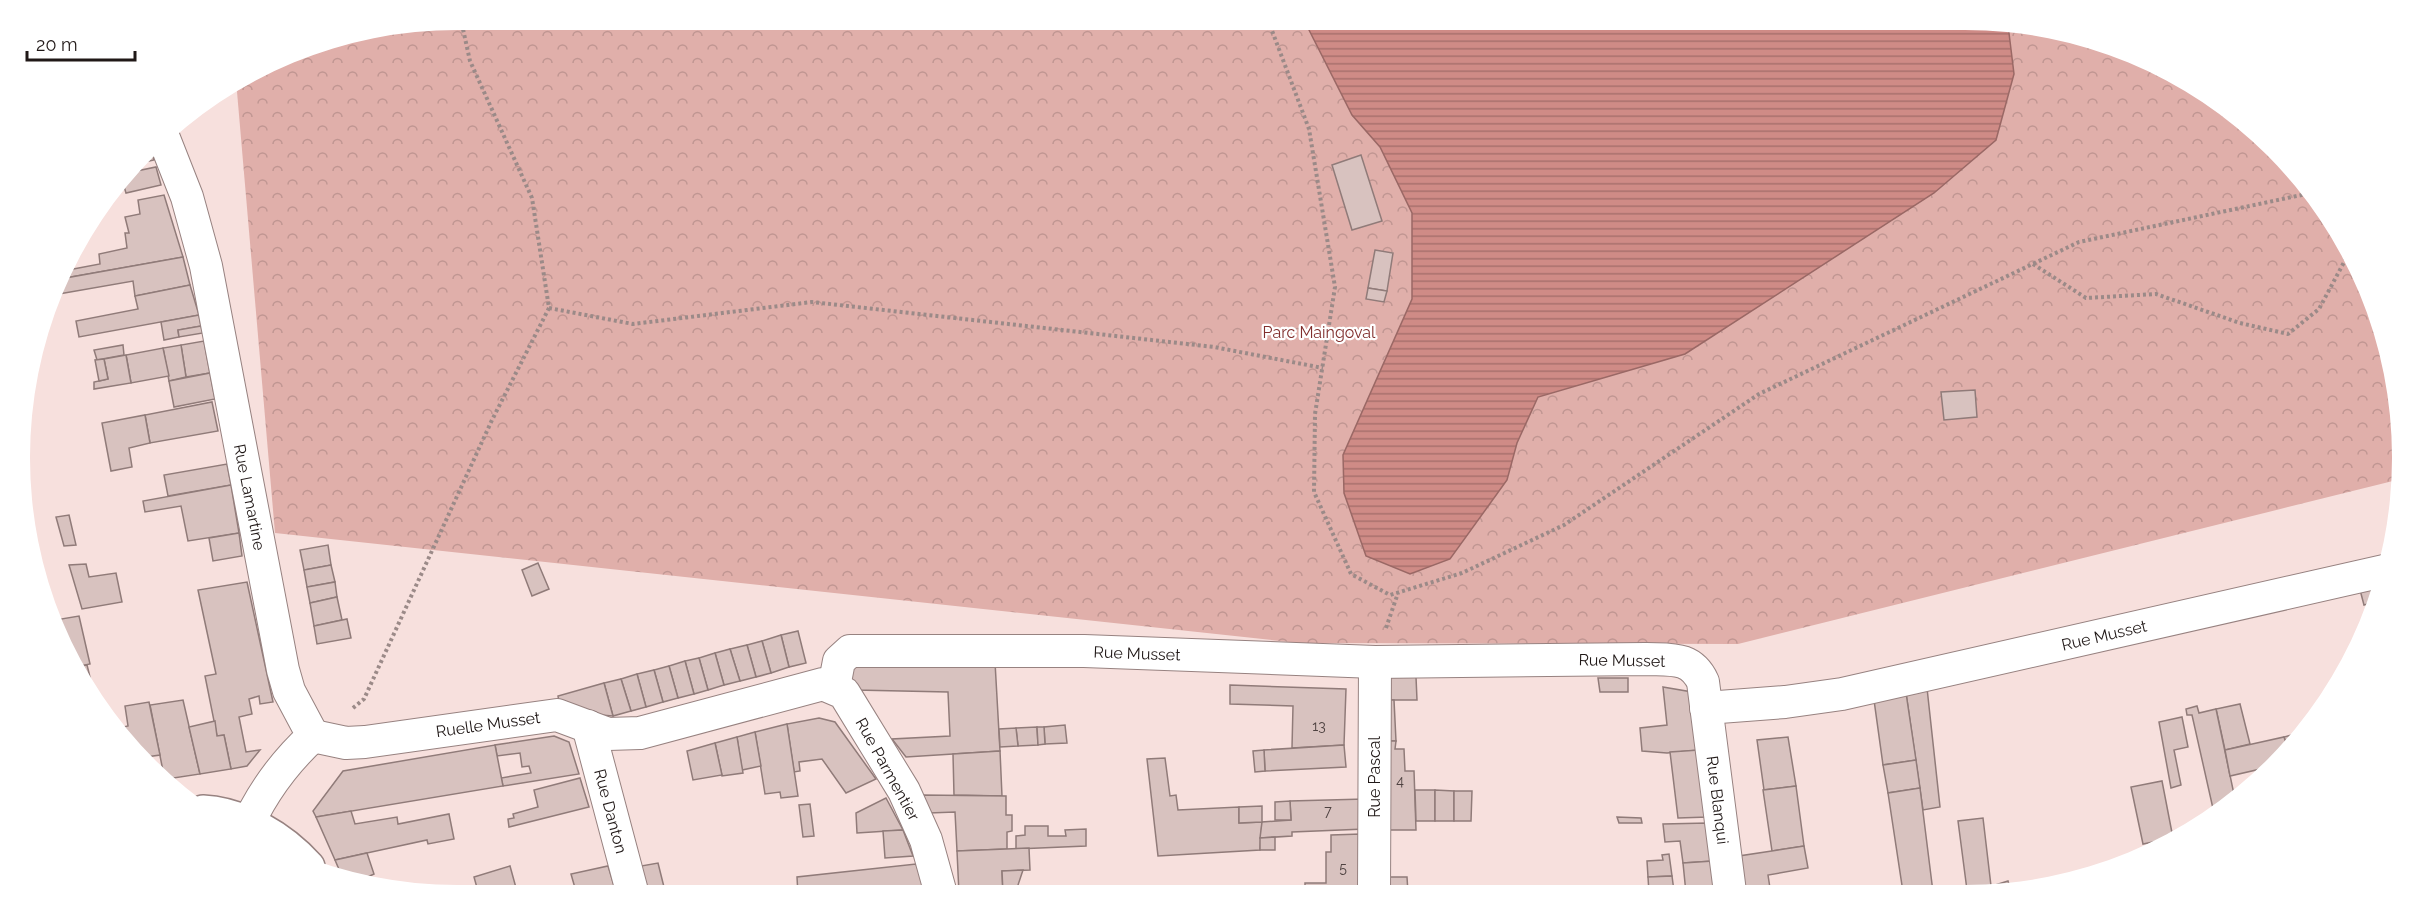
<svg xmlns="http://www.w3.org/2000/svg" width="2422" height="915" font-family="Raleway,sans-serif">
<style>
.park{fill:url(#park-crowns)}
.water{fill:url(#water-rules);stroke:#9a6865;stroke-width:1.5}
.building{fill:#d8c2bf;stroke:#907b79;stroke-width:1.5}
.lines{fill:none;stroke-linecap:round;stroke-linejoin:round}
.street-casing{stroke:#978280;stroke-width:34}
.primary-casing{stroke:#978280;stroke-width:36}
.path{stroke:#9b8a88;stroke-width:4;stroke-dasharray:3 3;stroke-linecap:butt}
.street{stroke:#fff;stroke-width:32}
.primary{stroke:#fff;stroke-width:33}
.labels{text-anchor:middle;stroke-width:4.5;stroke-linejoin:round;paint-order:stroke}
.number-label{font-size:14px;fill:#4e4241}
.park-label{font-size:16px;fill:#812f2d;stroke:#fff}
.street-label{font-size:16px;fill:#201817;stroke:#fff}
</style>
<defs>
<pattern id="park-crowns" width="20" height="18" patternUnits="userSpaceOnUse" patternTransform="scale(1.5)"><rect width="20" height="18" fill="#e0afaa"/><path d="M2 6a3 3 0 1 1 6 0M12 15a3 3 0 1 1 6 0" fill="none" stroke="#c09692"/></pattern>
<pattern id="water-rules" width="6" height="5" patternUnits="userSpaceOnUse" patternTransform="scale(1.5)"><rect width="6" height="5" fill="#cf8b86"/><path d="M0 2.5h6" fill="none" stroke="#a8716d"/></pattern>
</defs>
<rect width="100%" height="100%" fill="#f7e0dd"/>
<polygon class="park" points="458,20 1964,20 2078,35 2159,65 2231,110 2294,169 2344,239 2379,317 2399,401 2401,479 1738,644 1299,643 275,533 236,80 316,43"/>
<polygon class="water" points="1304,20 1965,20 2008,25 2014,74 1996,140 1934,193 1685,354 1538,397 1517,443 1507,480 1450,559 1410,574 1366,556 1344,493 1343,455 1412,299 1412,213 1380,147 1352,115"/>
<g class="building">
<polygon points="151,150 154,160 140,163"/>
<polygon points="1361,155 1382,221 1352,230 1332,165"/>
<polygon points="156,167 161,185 126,193 123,183 132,172"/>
<polygon points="164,195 183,257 60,279 63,271 100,264 99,254 127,248 125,233 129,233 125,217 140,214 138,200"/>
<polygon points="1375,250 1393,253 1387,291 1368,288"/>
<polygon points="183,257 190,285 135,296 133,281 53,295 60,279"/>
<polygon points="190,285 199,315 79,337 76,321 138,309 135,296"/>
<polygon points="1368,288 1387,291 1384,302 1366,299"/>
<polygon points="199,315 201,326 178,330 179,337 164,340 161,322"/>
<polygon points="201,326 203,333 179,337 178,330"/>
<polygon points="204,341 210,373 186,377 181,345"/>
<polygon points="123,345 124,355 97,360 94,350"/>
<polygon points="181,345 186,377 169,381 163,348"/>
<polygon points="163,348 169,376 131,383 126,355"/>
<polygon points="126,355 131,383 94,389 94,382 108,379 104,359"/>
<polygon points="104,359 108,379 99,381 95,360"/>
<polygon points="210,373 215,399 174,407 169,381"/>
<polygon points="1975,390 1977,417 1944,420 1941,392"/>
<polygon points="212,402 218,431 150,443 145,415"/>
<polygon points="145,415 150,443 129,448 132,467 111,471 102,423"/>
<polygon points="227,464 231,485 168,496 164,475"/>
<polygon points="231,485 239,533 188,541 181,506 145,512 143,501"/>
<polygon points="69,515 76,545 64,546 56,517"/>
<polygon points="239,533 242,556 213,561 209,538"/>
<polygon points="328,545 331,565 304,570 300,550"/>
<polygon points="538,563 549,589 532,596 522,570"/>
<polygon points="86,564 89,577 116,573 122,602 82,609 69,565"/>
<polygon points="331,565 335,582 307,587 304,570"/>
<polygon points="2384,580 2375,602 2364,605 2359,586"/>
<polygon points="247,582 273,702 260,704 259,696 249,699 252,714 239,717 246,752 260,750 247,766 231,769 224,735 217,736 205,676 216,674 198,590"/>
<polygon points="335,582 337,597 310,603 307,587"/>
<polygon points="337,597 342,620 314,626 310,603"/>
<polygon points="79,616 90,664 75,667 57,633 55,620"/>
<polygon points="347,619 351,638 317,644 314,626"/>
<polygon points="798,631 806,663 789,667 781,635"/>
<polygon points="781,635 789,667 771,673 762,641"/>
<polygon points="762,641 771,673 756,677 747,645"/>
<polygon points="747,645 756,677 740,681 730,649"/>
<polygon points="730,649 740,681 724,685 715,653"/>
<polygon points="715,653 724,685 708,690 699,658"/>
<polygon points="699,658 708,690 694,694 685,661"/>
<polygon points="685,661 694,694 678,698 669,666"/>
<polygon points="842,662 995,662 1000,751 906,757 892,739 950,736 948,692 855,690"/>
<polygon points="87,665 89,673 96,704 75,667"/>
<polygon points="669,666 678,698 663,702 654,670"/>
<polygon points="654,670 663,702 646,707 637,674"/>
<polygon points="637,674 646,707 631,711 621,679"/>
<polygon points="1385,677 1416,677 1417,700 1385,700"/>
<polygon points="1598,678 1628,678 1628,692 1600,692"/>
<polygon points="621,679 631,711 613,716 604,683"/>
<polygon points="604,683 613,716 600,715 559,702 558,696"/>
<polygon points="1230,685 1346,689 1344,745 1292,748 1293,706 1230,704"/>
<polygon points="1663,687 1692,692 1699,750 1667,753 1642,751 1640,728 1667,725"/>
<polygon points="1927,688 1940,807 1923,810 1906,693"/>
<polygon points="1906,693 1916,760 1883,765 1874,700"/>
<polygon points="183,700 200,774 167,779 164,776 150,705"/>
<polygon points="1385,700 1394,700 1396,741 1386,741"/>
<polygon points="149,702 160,755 146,757 124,734 123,727 128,726 125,706"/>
<polygon points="2240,704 2250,744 2225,750 2216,709"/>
<polygon points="2197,706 2199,713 2216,709 2235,799 2214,813 2192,715 2187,715 2186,709"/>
<polygon points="2182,717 2188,747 2174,750 2181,785 2171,788 2159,722"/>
<polygon points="819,718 835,722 876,779 846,793 822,759 799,762 800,771 794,772 787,724"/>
<polygon points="215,721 217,736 224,735 231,769 200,774 189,727"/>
<polygon points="787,724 798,796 781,798 780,792 765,794 755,732"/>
<polygon points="1065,725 1067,743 1045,744 1044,727"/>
<polygon points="1037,727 1038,745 1018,746 1016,728"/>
<polygon points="1037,727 1044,727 1045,744 1038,745"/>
<polygon points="1016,728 1018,746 1000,747 999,729"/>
<polygon points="755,732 761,766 742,770 737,737"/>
<polygon points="2295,734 2297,734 2287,746 2284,737"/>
<polygon points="554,736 569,742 579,774 503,786 501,778 531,773 529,766 522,767 520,753 497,756 495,745"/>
<polygon points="737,737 743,773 722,776 715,743"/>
<polygon points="1788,737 1796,786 1764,790 1757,740"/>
<polygon points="2284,737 2287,746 2269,767 2230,776 2225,750"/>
<polygon points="1386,741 1396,741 1395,749 1404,749 1405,771 1414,771 1416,830 1386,830"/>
<polygon points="715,743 722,775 693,780 687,751"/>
<polygon points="495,745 503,786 316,817 313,811 343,771"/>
<polygon points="1344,745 1346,767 1265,771 1264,750"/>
<polygon points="1264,750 1265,771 1255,772 1253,751"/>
<polygon points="1699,750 1708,817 1678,818 1670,752"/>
<polygon points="1000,751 1002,796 954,795 953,754"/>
<polygon points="1165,758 1170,796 1176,795 1178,810 1239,807 1239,823 1262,822 1260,850 1158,856 1147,759"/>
<polygon points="1916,760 1920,788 1888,793 1883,765"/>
<polygon points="580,778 589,807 509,827 508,819 514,818 513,814 538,807 534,790"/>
<polygon points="2162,781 2173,838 2143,844 2131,787"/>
<polygon points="1796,786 1804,846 1772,851 1763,790"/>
<polygon points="1920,788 1933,892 1903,892 1888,793"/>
<polygon points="1415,790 1435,790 1435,821 1416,821"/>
<polygon points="1435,790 1454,791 1454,821 1435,821"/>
<polygon points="1454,791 1472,791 1471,821 1454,821"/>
<polygon points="922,795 1006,796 1006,815 1012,815 1012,831 1007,832 1007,849 957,851 955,812 929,813"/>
<polygon points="886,798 903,830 857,833 856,813"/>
<polygon points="1365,799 1365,829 1292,832 1292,836 1260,838 1262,822 1291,820 1290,801"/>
<polygon points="1290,801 1291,820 1275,820 1275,802"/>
<polygon points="810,804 814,836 803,837 799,805"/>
<polygon points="1262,806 1262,822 1239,823 1239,807"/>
<polygon points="351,811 355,824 397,817 398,824 449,814 454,839 428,844 427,840 335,860 316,817"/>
<polygon points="1617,817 1641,818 1642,823 1619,823"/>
<polygon points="1983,818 1991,886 1967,890 1958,821"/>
<polygon points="1708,823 1713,861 1683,863 1680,841 1665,842 1663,824"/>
<polygon points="1025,826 1048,826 1048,836 1066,836 1065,830 1086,829 1086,846 1016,849 1016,836 1025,835"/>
<polygon points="903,830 913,856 885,858 883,831"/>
<polygon points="1361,834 1361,893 1305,893 1305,883 1326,883 1326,852 1331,852 1331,835"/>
<polygon points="1275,837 1275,850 1260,850 1260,838"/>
<polygon points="1804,846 1808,868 1768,875 1770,888 1744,892 1739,856"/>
<polygon points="1029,848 1030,870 1002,871 1003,894 959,894 957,851"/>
<polygon points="367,853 374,874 357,882 344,881 335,860"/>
<polygon points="1669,854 1672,876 1648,877 1647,861 1663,860 1662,855"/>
<polygon points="1713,861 1717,892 1686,893 1683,863"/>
<polygon points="2116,862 2117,863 2055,882 2055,878"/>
<polygon points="658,863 666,895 649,895 641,866"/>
<polygon points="916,864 927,894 798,895 797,877"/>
<polygon points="510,866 518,895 479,895 474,877"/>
<polygon points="608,866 617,895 577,895 571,874"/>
<polygon points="1023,870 1015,894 1003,894 1002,871"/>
<polygon points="1672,876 1674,891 1649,893 1648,877"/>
<polygon points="1387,877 1407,877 1408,893 1387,893"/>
<polygon points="2055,878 2055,882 2034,888 2034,884"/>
<polygon points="2008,881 2010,888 2018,886 2019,892 1996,892 1995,885"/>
<polygon points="1991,886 1991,892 1960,892 1960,891"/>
</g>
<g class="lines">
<defs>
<g id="street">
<path d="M163,136L187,197L206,266L283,670L289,691L313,736C281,765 259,797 242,837"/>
<path d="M834,687L839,661L850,651H1084L1375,662L1646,659C1671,660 1691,656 1703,682L1730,892"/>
<polyline points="1706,708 1785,702 1842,694 2388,570"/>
<polyline points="588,726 633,895"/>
<polyline points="313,736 346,743 365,742 557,715 608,734 640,733 823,684 844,693 904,791 926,840 941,894"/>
<polyline points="1374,893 1375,662"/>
</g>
<path id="primary" d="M203,812C242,814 282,838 308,867"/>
</defs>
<use href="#street" class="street-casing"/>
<use href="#primary" class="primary-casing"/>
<g class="path">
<polyline points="1268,20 1309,129 1335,287 1315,414 1314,492 1351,574 1390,595 1462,573 1564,525 1759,394 2079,242 2311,193"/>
<polyline points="2033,264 2086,298 2156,294 2240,323 2288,334 2319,309 2350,251"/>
<polyline points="549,308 633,324 812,302 1214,347 1323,368"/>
<polyline points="1386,628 1398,593"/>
<polyline points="353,708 364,699 492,420 549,308 532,198 470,61 461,20"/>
</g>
<use href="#street" class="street"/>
<use href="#primary" class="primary"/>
</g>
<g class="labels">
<g class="number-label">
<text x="1319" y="731">13</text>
<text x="1400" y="786">4</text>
<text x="1328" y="816">7</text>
<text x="1343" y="873">5</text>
</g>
<g class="park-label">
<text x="1319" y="338">Parc Maingoval</text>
</g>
<g class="street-label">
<text transform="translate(250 497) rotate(79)" y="6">Rue Lamartine</text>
<text transform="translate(2104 635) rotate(-13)" y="6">Rue Musset</text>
<text transform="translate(1137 653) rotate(2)" y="6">Rue Musset</text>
<text transform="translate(1622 660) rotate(1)" y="6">Rue Musset</text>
<text transform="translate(488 724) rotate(-8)" y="6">Ruelle Musset</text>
<text transform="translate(888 769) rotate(61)" y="6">Rue Parmentier</text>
<text transform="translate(1374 777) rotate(-90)" y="6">Rue Pascal</text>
<text transform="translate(1718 800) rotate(83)" y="6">Rue Blanqui</text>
<text transform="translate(611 811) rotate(75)" y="6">Rue Danton</text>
</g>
</g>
<path d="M0 0H2422V915H0ZM457 30H1965A427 427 0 0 1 2392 457V458A427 427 0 0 1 1965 885H457A427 427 0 0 1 30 458V457A427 427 0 0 1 457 30Z" fill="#fff" fill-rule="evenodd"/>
<path d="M27 51v9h108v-9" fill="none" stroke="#201817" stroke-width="3"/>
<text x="36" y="51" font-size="18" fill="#201817" stroke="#ffffff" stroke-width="4.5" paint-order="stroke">20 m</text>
</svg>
